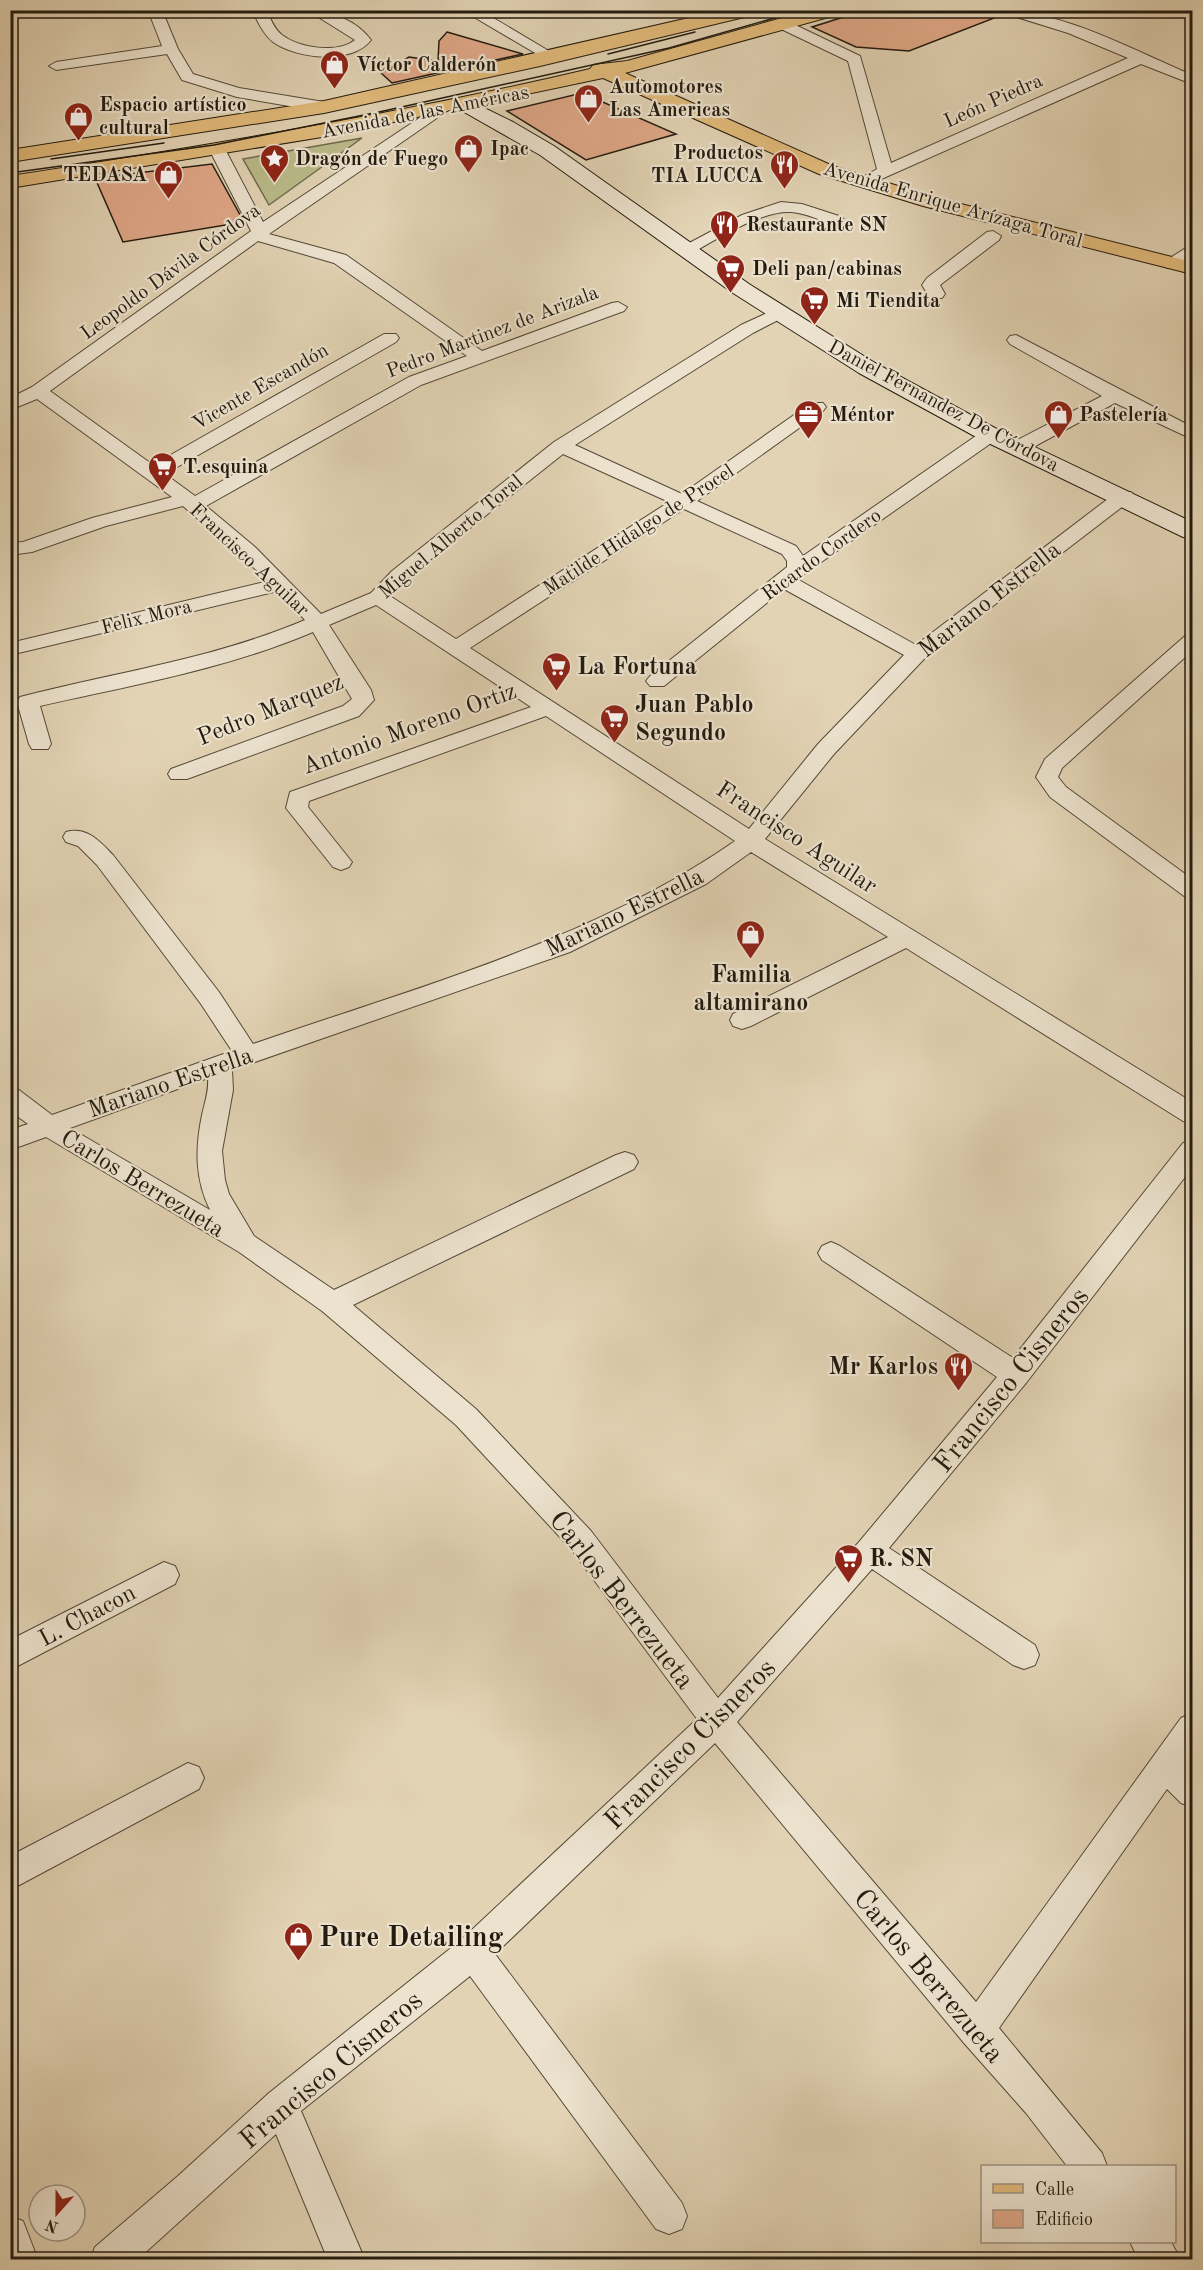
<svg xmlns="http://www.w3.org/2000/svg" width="1203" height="2270" font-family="'Old Standard TT',serif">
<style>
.green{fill:#b9bb89;stroke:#6e6b4c;stroke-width:1.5}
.building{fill:#e0a888;stroke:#231b0f;stroke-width:1.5}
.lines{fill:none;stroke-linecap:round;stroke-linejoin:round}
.street-casing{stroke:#534938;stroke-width:2}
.secondary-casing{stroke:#231b0f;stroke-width:2}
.primary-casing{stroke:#231b0f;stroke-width:2}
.street{fill:#ece2ce;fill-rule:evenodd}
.secondary{fill:#ece2ce;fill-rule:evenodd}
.primary{fill:#e1ba7a;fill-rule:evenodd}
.tram{stroke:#231b0f;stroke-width:1.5}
.labels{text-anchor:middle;stroke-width:4.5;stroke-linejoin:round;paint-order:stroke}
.far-poi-label{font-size:20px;font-weight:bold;fill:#231b0f;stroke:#ece2ce;text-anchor:start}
.far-street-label{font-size:20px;fill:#231b0f;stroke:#ece2ce}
.street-label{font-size:24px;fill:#231b0f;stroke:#ece2ce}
.poi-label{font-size:24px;font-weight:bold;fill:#231b0f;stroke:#ece2ce;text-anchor:start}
.near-street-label{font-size:28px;fill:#231b0f;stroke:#ece2ce}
.near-poi-label{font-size:28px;font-weight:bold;fill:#231b0f;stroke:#ece2ce;text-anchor:start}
</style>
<rect width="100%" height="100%" fill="#e2d3b4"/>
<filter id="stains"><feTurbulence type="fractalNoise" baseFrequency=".00333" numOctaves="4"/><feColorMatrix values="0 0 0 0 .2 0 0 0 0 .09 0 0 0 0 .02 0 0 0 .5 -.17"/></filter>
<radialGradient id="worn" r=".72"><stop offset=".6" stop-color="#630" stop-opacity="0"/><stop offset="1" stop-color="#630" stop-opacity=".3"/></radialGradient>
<polygon class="green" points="362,138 269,205 243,159"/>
<g class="building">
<polygon points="866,10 992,10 1002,15 909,51 856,47 812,27"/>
<polygon points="447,32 523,54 392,83 381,73 409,57 438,61 439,41"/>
<polygon points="582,93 676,134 586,160 507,111"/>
<polygon points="212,164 244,222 123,242 95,178"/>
</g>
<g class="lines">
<defs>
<g id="street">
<polygon points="148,10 162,10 178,49 193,74 239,88 324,102 332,107 324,112 237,97 182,80 167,54 56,70 49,66 56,62 162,46"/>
<path d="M252,10H266C271,19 274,29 282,35C299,48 337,54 355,40L307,10C331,10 357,21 371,40C352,65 297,59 273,42C263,34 258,22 252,10Z"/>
<polygon points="462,10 480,10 559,57 552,61 547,60"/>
<path d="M994,10C1063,10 1130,49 1192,75V84L1141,64L870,184H858L856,181L877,169L848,61L779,28L777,25L779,22H789L860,56L891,163L1128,58L1068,33Z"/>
<path d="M442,103L450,108L447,111L269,234L346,255L482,351L612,303L618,302L627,307L624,311L421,385L206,506L255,547L321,614L371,593L392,571L554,442L741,325L778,308L784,309L787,313L784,317L753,333L575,445L682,494L811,403H823L826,407L823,411L697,501L796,546L803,556L983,431H997L999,435L997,439L797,579L916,645L1117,492H1131L1134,496L1131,500L924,659L834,754L765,839L1192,1102V1123L1183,1121L906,948L751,1026L742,1029L733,1026L730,1020L733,1014L888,937L751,852L706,884L570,952L232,1070L233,1090L222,1151L225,1180L229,1194L254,1236L334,1290L616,1155L625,1152L634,1155L638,1162L634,1169L353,1305L476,1409L591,1531L718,1698L859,1542L997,1377L822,1260L818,1253L822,1246L831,1242L840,1246L1013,1358L1183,1143L1192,1140V1168L1026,1383L889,1548L1035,1645L1039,1655L1035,1665L1024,1669L1013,1665L872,1569L737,1722L976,2002L1181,1718L1192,1713V1753L1186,1763L1192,1770V1807L1181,1803L1167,1789L999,2028L1102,2153L1107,2166H1067L1026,2113L964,2043L715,1743L495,1954L682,2203L687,2216L682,2229L669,2234L656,2229L470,1976L301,2111L365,2260H328L276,2134L137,2260H90L95,2247L178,2176L269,2093L461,1940L697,1719L571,1549L456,1425L322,1311L239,1252L46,1137L10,1150V1130L28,1124L10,1111V1088L19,1090L52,1115L232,1051L201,1004L97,865L78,846L66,842L63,837L66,832C86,826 100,841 113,855L219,992L253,1044C417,987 591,941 735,841L546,716L309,801L308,807L352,862L349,867L341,870L333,867L286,808L290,792L531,707L376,605L329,625L371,690L374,700L359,716L187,779H171L168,774L171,769L343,706L352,699L313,632C226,669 132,685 40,706L51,744L48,749H32L29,744L17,702L20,697C116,672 213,659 305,620L278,591L10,655V643L269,581L183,506L106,526L32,552L10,555V543L23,542L92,518L172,497L37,399L10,410V398L32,387L251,231L210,151L212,148H224L226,151L263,222ZM258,241L334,263L467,356L409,377L195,496L165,474L396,342L399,338L396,334H384L153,465L50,391ZM563,454L669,502L456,639L390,596L406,579ZM684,509L782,554L787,561V567L650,676L646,681L650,686H664L784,589L904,655L818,744L749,829L470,648ZM208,1078C209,1091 205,1102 202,1115C195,1149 195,1179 210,1210L70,1128Z"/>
<path d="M781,202L802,204L842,217L844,220L836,225C821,221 807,213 791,212C762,210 717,239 692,253L686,254L678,249L742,215Z"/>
<polygon points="993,231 1001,236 999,240 940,285 945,294 942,298 930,298 922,285 927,278 987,232"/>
<polygon points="1192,244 1192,257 1179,268 1167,268 1165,264 1167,260"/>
<polygon points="1016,335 1192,427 1192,439 1115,403 1024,452 1010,452 1008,448 1010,444 1102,396 1010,344 1007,340 1010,336"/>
<polygon points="1192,634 1192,651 1062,768 1058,777 1066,787 1192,879 1192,898 1184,896 1050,797 1036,777 1045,759 1185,636"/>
<polygon points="164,1562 175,1566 179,1575 175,1584 10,1670 10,1640"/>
<polygon points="188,1763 199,1767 204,1778 199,1789 10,1890 10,1856"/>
<polygon points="10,2216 23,2221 38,2260 10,2260"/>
<polygon points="1130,2242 1171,2242 1181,2260 1139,2260"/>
</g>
<polygon id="secondary" points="464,98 513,122 554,146 749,284 875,363 995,428 1192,522 1192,539 1183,537 978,438 859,373 733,293 540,155 457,108 454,104 457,100"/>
<g id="primary">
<polygon points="724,10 759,10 757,14 540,66 324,113 10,162 10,150 324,101"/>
<path d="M811,10H842L840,14L625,73L833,166L937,198L1192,262V274L923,206L819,174L603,78L322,137L10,188V176C205,146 399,114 590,69L593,65L627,61Z"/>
</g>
</defs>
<use href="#street" class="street-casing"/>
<use href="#secondary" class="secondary-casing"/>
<use href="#primary" class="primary-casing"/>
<use href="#street" class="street"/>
<use href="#secondary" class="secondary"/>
<use href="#primary" class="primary"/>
<g class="tram">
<polyline points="608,54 695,32"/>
<polyline points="51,159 164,143"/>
<polyline points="10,173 214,145 379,112 669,48 803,10"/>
</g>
</g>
<defs>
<symbol id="shop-pin" viewBox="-11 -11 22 30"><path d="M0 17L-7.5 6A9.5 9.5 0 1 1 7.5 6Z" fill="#8f2418" stroke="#ece2ce"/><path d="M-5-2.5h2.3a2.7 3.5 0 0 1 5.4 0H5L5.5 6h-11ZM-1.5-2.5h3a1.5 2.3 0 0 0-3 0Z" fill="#fff"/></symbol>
<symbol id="sight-pin" viewBox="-11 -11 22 30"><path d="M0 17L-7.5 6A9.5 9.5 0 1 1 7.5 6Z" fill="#8f2418" stroke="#ece2ce"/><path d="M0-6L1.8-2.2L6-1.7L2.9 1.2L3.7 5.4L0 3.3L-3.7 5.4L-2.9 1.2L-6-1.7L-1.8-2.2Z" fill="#fff"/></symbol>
<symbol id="restaurant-pin" viewBox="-11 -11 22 30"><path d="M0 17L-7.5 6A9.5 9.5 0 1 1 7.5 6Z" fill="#8f2418" stroke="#ece2ce"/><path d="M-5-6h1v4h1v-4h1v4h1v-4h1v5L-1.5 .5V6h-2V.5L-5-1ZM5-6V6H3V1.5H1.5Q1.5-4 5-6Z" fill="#fff"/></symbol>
<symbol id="supermarket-pin" viewBox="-11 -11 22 30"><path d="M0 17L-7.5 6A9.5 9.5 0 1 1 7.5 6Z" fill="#8f2418" stroke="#ece2ce"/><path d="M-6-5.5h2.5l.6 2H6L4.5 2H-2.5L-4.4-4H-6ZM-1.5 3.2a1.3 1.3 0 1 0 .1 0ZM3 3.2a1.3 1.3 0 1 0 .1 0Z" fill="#fff"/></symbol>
<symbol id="office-pin" viewBox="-11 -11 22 30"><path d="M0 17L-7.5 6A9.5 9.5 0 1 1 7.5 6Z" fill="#8f2418" stroke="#ece2ce"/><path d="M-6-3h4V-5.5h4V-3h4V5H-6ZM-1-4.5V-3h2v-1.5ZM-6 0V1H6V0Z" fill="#fff"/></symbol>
</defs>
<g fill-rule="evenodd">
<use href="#shop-pin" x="318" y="48" width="33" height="45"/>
<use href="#shop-pin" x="572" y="82" width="33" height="45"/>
<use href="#shop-pin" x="62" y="100" width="33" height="45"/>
<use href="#shop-pin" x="452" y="132" width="33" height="45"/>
<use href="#sight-pin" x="258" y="142" width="33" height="45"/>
<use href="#restaurant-pin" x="768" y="148" width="33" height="45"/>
<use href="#shop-pin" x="152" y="158" width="33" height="45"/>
<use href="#restaurant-pin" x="708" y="208" width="33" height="45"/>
<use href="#supermarket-pin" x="714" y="252" width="33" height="45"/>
<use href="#supermarket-pin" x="798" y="284" width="33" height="45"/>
<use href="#office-pin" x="792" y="398" width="33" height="45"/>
<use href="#shop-pin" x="1042" y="398" width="33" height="45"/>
<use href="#supermarket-pin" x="146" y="450" width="33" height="45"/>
<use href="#supermarket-pin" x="540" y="650" width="33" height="45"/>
<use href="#supermarket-pin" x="598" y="702" width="33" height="45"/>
<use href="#shop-pin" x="734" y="918" width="33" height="45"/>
<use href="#restaurant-pin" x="942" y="1350" width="33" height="45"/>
<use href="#supermarket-pin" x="832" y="1542" width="33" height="45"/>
<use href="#shop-pin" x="282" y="1920" width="33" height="45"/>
</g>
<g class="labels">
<g class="far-poi-label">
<text x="356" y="71">Víctor Calderón</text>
<text x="609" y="93">Automotores<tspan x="609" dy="23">Las Americas</tspan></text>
<text x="99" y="111">Espacio artístico<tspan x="99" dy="23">cultural</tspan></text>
<text x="490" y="155">Ipac</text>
<text x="763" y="159" text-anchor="end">Productos<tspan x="763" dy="23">TIA LUCCA</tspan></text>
<text x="295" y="165">Dragón de Fuego</text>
<text x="147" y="181" text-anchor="end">TEDASA</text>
<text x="746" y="231">Restaurante SN</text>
<text x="752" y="275">Deli pan/cabinas</text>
<text x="836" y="307">Mi Tiendita</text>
<text x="830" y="421">Méntor</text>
<text x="1079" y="421">Pastelería</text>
<text x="183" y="473">T.esquina</text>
</g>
<g class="far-street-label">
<text transform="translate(993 100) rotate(-24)" y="7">León Piedra</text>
<text transform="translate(425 111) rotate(-11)" y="7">Avenida de las Américas</text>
<text transform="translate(953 204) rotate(16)" y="7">Avenida Enrique Arízaga Toral</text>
<text transform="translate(170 271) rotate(-36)" y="7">Leopoldo Dávila Córdova</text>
<text transform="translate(492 331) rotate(-21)" y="7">Pedro Martinez de Arizala</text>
<text transform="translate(260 386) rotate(-30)" y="7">Vicente Escandón</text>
<text transform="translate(944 405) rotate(28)" y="7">Daniel Fernandez De Córdova</text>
<text transform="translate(638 529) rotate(-33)" y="7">Matilde Hidalgo de Procel</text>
<text transform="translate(450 536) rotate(-40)" y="7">Miguel Alberto Toral</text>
<text transform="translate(821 554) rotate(-36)" y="7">Ricardo Cordero</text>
<text transform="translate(250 559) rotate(43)" y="7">Francisco Aguilar</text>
<text transform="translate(146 616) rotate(-14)" y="7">Felix Mora</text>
</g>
<g class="street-label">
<text transform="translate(989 599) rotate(-38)" y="8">Mariano Estrella</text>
<text transform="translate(270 709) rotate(-22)" y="8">Pedro Marquez</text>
<text transform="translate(409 728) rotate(-20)" y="8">Antonio Moreno Ortiz</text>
<text transform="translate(797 837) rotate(33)" y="8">Francisco Aguilar</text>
<text transform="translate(624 912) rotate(-26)" y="8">Mariano Estrella</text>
<text transform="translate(170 1082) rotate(-19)" y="8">Mariano Estrella</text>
<text transform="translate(143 1183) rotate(31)" y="8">Carlos Berrezueta</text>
<text transform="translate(87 1615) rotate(-28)" y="8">L. Chacon</text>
</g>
<g class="poi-label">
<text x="577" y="674">La Fortuna</text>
<text x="635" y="712">Juan Pablo<tspan x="635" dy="28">Segundo</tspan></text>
<text x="751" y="982" text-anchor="middle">Familia<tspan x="751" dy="28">altamirano</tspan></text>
<text x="938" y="1374" text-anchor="end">Mr Karlos</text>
<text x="869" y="1566">R. SN</text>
</g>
<g class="near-street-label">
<text transform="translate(1010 1379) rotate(-51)" y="10">Francisco Cisneros</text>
<text transform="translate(623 1599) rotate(52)" y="10">Carlos Berrezueta</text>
<text transform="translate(689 1743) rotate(-45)" y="10">Francisco Cisneros</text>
<text transform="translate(930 1975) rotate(50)" y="10">Carlos Berrezueta</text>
<text transform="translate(330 2069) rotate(-40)" y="10">Francisco Cisneros</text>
</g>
<g class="near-poi-label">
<text x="319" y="1946">Pure Detailing</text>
</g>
</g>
<rect width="1203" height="2270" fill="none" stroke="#e2d3b4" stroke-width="36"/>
<rect x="12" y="12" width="1179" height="2246" fill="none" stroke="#231b0f" stroke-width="3"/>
<rect x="18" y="18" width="1167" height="2234" fill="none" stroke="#231b0f" stroke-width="1.5"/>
<rect x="981" y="2165" width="195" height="78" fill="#ece2ce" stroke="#9c9282" stroke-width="1.5"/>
<rect x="993" y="2184" width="30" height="9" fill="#e1ba7a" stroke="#9c9282" stroke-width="1.5"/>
<text x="1035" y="2195" font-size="18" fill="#231b0f">Calle</text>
<rect x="993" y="2210" width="30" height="18" fill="#e0a888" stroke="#9c9282" stroke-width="1.5"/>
<text x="1035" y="2225" font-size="18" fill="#231b0f">Edificio</text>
<g transform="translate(57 2213) rotate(201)"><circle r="28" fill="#ece2ce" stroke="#9c9282" stroke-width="1.5"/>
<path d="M0-4.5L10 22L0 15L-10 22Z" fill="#8f2418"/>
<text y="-9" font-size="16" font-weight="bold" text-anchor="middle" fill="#231b0f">N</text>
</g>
<rect width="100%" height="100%" filter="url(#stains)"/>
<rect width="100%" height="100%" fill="url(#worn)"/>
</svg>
